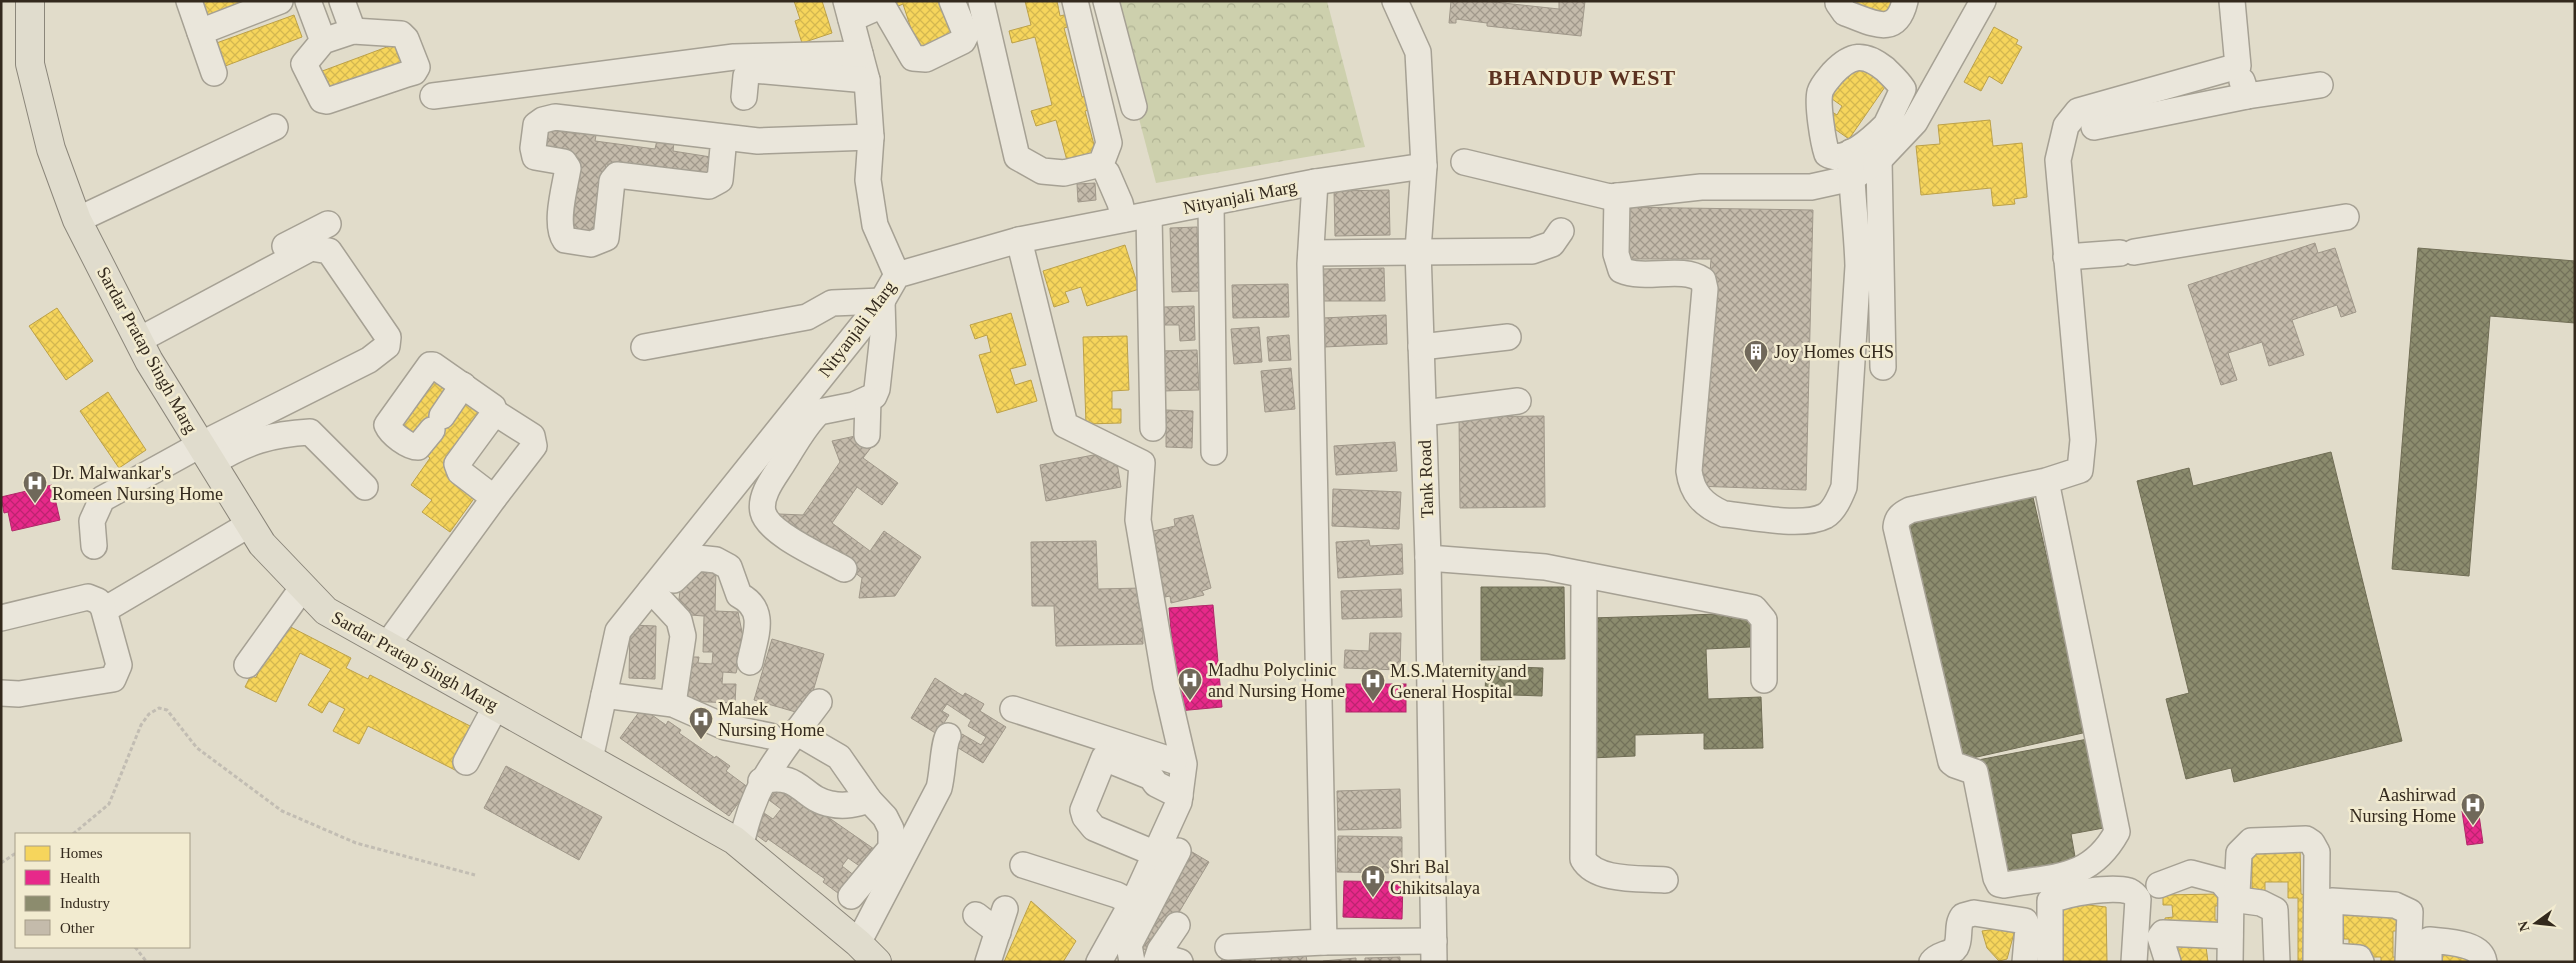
<svg xmlns="http://www.w3.org/2000/svg" width="2576" height="963" font-family="Georgia,serif">
<style>
.park{fill:url(#park-crowns)}
.homes{fill:url(#homes-cross-hatch);stroke:#bca149}
.health{fill:url(#health-cross-hatch);stroke:#b12969}
.industry{fill:url(#industry-cross-hatch);stroke:#716e56}
.building{fill:url(#building-cross-hatch);stroke:#a0988a}
.lines{fill:none;stroke-linecap:round;stroke-linejoin:round}
.minor-casing{stroke:#a6a194;stroke-width:28}
.major-casing{stroke:#8b867a;stroke-width:30}
.path{stroke:#c2bdb3;stroke-width:3;stroke-dasharray:4 2.5;stroke-linecap:butt}
.minor{stroke:#eae6db;stroke-width:25}
.major{stroke:#e0dccd;stroke-width:28}
.labels{text-anchor:middle;stroke-width:5;stroke-linejoin:round;paint-order:stroke}
.street-label{font-size:18px;fill:#33291d;stroke:#f2ebd0}
.poi-label{font-size:18px;fill:#33291d;stroke:#f2ebd0;text-anchor:start}
.district-label{font-size:22px;font-weight:bold;letter-spacing:1px;fill:#5c3220;stroke:#f2ebd0}
</style>
<defs>
<pattern id="park-crowns" width="20" height="18" patternUnits="userSpaceOnUse" patternTransform="scale(1.25)"><rect width="20" height="18" fill="#cdd0ad"/><path d="M2 6a3 3 0 1 1 6 0M12 15a3 3 0 1 1 6 0" fill="none" stroke="#b0b394"/></pattern>
<pattern id="homes-cross-hatch" width="8" height="8" patternUnits="userSpaceOnUse" patternTransform="scale(1.25)"><rect width="8" height="8" fill="#f6d55c"/><path d="M0 0l8 8M0 8l8-8" fill="none" stroke="#d3b750"/></pattern>
<pattern id="health-cross-hatch" width="8" height="8" patternUnits="userSpaceOnUse" patternTransform="scale(1.25)"><rect width="8" height="8" fill="#e7298a"/><path d="M0 0l8 8M0 8l8-8" fill="none" stroke="#bc2370"/></pattern>
<pattern id="industry-cross-hatch" width="8" height="8" patternUnits="userSpaceOnUse" patternTransform="scale(1.25)"><rect width="8" height="8" fill="#8c8c6e"/><path d="M0 0l8 8M0 8l8-8" fill="none" stroke="#73725a"/></pattern>
<pattern id="building-cross-hatch" width="8" height="8" patternUnits="userSpaceOnUse" patternTransform="scale(1.25)"><rect width="8" height="8" fill="#c4bbab"/><path d="M0 0l8 8M0 8l8-8" fill="none" stroke="#a0988b"/></pattern>
</defs>
<rect width="100%" height="100%" fill="#e1dcca"/>
<polygon class="park" points="1118,1 1327,1 1365,147 1156,183 1116,32"/>
<g class="homes">
<polygon points="193,1 256,1 201,23"/>
<polygon points="794,1 822,1 832,33 802,43 795,21 800,19"/>
<polygon points="894,1 944,1 960,34 919,53 903,4 896,7"/>
<polygon points="1025,1 1057,1 1060,16 1068,14 1072,26 1064,28 1082,97 1091,94 1096,108 1085,111 1098,160 1069,168 1056,120 1036,126 1031,111 1052,105 1035,37 1012,43 1009,31 1031,25"/>
<polygon points="1854,1 1894,1 1889,20 1852,10"/>
<polygon points="294,15 302,37 220,68 211,45"/>
<polygon points="1994,27 2018,40 2016,44 2022,47 2002,84 1989,76 1981,91 1964,82"/>
<polygon points="403,41 412,65 326,97 317,73"/>
<polygon points="1858,64 1887,84 1849,139 1822,120 1829,110 1837,115 1842,106 1825,94 1840,72 1848,78"/>
<polygon points="1990,120 1993,146 2022,143 2027,197 2014,199 2015,204 1993,206 1991,188 1921,195 1916,146 1940,144 1938,125"/>
<polygon points="1125,245 1139,289 1087,306 1081,287 1065,292 1069,302 1054,307 1043,271"/>
<polygon points="57,308 93,361 66,380 29,326"/>
<polygon points="1011,313 1026,365 1010,369 1015,385 1031,380 1037,401 997,413 979,355 991,352 987,335 975,339 970,325"/>
<polygon points="1127,336 1129,390 1112,391 1112,409 1121,409 1121,423 1086,424 1083,337"/>
<polygon points="431,367 491,410 447,470 478,493 450,532 422,512 432,500 411,485 430,458 390,425"/>
<polygon points="108,392 146,450 119,468 80,411"/>
<polygon points="279,621 351,658 346,668 368,679 370,675 476,729 455,770 368,726 359,744 333,731 345,709 329,701 322,713 308,705 331,669 300,653 276,702 245,687 251,675 256,678 272,640 279,643 285,631"/>
<polygon points="2252,846 2300,846 2301,894 2310,896 2310,962 2298,962 2298,898 2288,898 2288,882 2265,882 2265,899 2252,899"/>
<polygon points="2219,894 2220,906 2215,906 2215,920 2220,920 2220,926 2165,928 2165,918 2173,917 2172,905 2163,905 2163,895"/>
<polygon points="1031,901 1076,941 1063,962 1004,962"/>
<polygon points="2062,902 2106,907 2107,962 2062,962"/>
<polygon points="2343,907 2397,908 2398,931 2393,931 2393,957 2401,957 2401,962 2381,962 2381,957 2340,957 2349,946 2349,939 2344,939"/>
<polygon points="2016,926 2007,959 1999,961 1987,948 1982,931"/>
<polygon points="2205,939 2208,962 2178,962 2176,942"/>
<polygon points="2440,954 2478,956 2477,962 2440,962"/>
</g>
<g class="health">
<polygon points="52,485 60,520 12,531 8,512 4,513 1,497"/>
<polygon points="1213,605 1222,707 1178,711 1169,608"/>
<rect x="1346" y="684" width="60" height="28"/>
<polygon points="2478,808 2483,843 2467,845 2462,811"/>
<polygon points="1344,881 1403,882 1402,919 1343,917"/>
</g>
<g class="industry">
<polygon points="2418,248 2575,261 2575,323 2490,316 2469,576 2392,569"/>
<polygon points="2331,452 2402,741 2234,782 2231,768 2186,779 2166,699 2189,693 2137,481 2189,468 2193,486"/>
<polygon points="2032,493 2087,732 1955,762 1901,523"/>
<polygon points="1481,587 1564,587 1565,659 1481,660"/>
<polygon points="1752,613 1750,647 1706,649 1708,699 1761,697 1763,748 1704,749 1704,733 1635,735 1635,756 1591,758 1591,618"/>
<polygon points="1486,666 1543,668 1542,696 1485,694"/>
<polygon points="2093,738 2109,827 2071,834 2077,868 2001,882 1978,760"/>
</g>
<g class="building">
<polygon points="1451,1 1484,1 1559,9 1559,1 1585,1 1581,36 1487,26 1487,23 1456,19 1456,23 1449,23"/>
<polygon points="581,128 597,130 595,141 655,149 657,140 674,142 673,151 717,158 714,179 606,164 596,238 566,234 576,158 539,153 542,129 580,134"/>
<polygon points="1095,183 1096,200 1078,202 1077,184"/>
<polygon points="1389,190 1390,235 1335,236 1334,191"/>
<polygon points="1621,207 1813,210 1806,490 1695,486 1711,259 1624,259"/>
<polygon points="1197,227 1199,291 1172,292 1170,228"/>
<polygon points="2315,243 2318,253 2335,248 2356,312 2341,317 2337,305 2292,320 2304,355 2269,366 2262,342 2228,353 2237,380 2221,385 2188,285"/>
<polygon points="1384,268 1385,301 1321,301 1320,269"/>
<polygon points="1288,284 1289,317 1233,318 1232,285"/>
<polygon points="1194,306 1195,340 1180,341 1179,325 1165,325 1164,307"/>
<polygon points="1386,315 1387,344 1324,347 1323,318"/>
<polygon points="1259,327 1262,362 1234,364 1231,329"/>
<polygon points="1289,335 1291,360 1269,361 1267,337"/>
<polygon points="1197,350 1199,390 1163,391 1161,351"/>
<polygon points="1291,368 1295,409 1265,412 1261,371"/>
<polygon points="1166,410 1193,411 1192,448 1166,447"/>
<polygon points="1544,416 1545,507 1460,508 1459,417"/>
<polygon points="860,435 873,445 863,458 898,483 882,505 857,487 832,523 870,551 884,531 921,557 895,596 859,598 862,578 811,540 791,536 779,514 803,515 840,462 832,441"/>
<polygon points="1395,442 1397,471 1336,475 1334,446"/>
<polygon points="1115,451 1121,487 1046,501 1040,465"/>
<polygon points="1333,489 1401,492 1399,529 1332,526"/>
<polygon points="1193,515 1211,588 1202,591 1204,595 1171,603 1170,596 1165,597 1149,532 1175,526 1174,519"/>
<polygon points="1369,540 1370,546 1402,544 1403,574 1338,578 1336,542"/>
<polygon points="1096,541 1098,589 1142,588 1143,644 1056,646 1054,606 1032,606 1031,542"/>
<polygon points="716,570 715,611 738,612 744,642 736,673 723,672 722,684 736,684 735,703 681,701 683,657 699,657 698,663 712,664 713,652 703,652 704,616 677,614 682,576"/>
<polygon points="1401,589 1402,617 1342,619 1341,591"/>
<polygon points="630,625 656,626 655,679 629,678"/>
<polygon points="1370,633 1401,633 1400,670 1344,668 1345,650 1369,651"/>
<polygon points="772,639 824,654 806,715 754,700"/>
<polygon points="935,678 963,696 965,693 984,704 980,711 1006,727 983,763 955,746 962,734 981,745 986,737 968,726 971,720 947,704 942,711 949,715 937,734 911,718"/>
<polygon points="642,708 666,725 668,721 681,730 679,733 715,758 716,756 730,766 726,771 749,788 729,816 620,738"/>
<polygon points="506,766 602,817 579,860 484,808"/>
<polygon points="780,784 874,849 861,867 848,858 842,866 855,876 842,896 823,882 825,879 768,839 766,842 748,829 761,811 773,819 781,809 769,800"/>
<polygon points="1400,789 1401,828 1338,830 1337,791"/>
<polygon points="1338,836 1402,837 1402,873 1337,872"/>
<polygon points="1187,849 1209,862 1154,954 1130,942"/>
<polygon points="1306,955 1307,962 1271,962 1271,958"/>
<polygon points="1255,957 1255,962 1221,962 1221,960"/>
<polygon points="1400,957 1400,962 1365,962 1365,958"/>
<polygon points="1356,958 1356,962 1323,962 1323,961"/>
</g>
<g class="lines">
<defs>
<g id="minor">
<polyline points="189,1 214,73"/>
<polyline points="308,1 323,41"/>
<polyline points="342,1 353,31"/>
<polyline points="846,1 867,80 871,137 868,180 875,225 897,275"/>
<polyline points="981,1 1017,157 1042,171 1064,173 1101,164 1109,143 1075,1"/>
<polyline points="1106,1 1134,107"/>
<polyline points="1395,1 1418,52 1424,166 1418,250 1428,558 1434,962"/>
<path d="M1838,3L1845,13C1872,22 1896,39 1905,1"/>
<polyline points="851,19 878,7 884,8 913,58 926,59 963,41 966,35 952,1"/>
<polygon points="353,31 401,34 406,39 417,67 414,72 407,74 327,101 322,100 304,64 323,41"/>
<polyline points="200,32 280,1"/>
<polyline points="2242,81 2247,96 2320,85"/>
<polyline points="433,96 734,57 860,54"/>
<polyline points="744,97 746,76 753,70 867,80"/>
<path d="M1886,125C1874,137 1845,165 1827,154C1823,142 1817,104 1820,92C1822,85 1828,79 1833,73C1851,54 1864,52 1885,69C1892,76 1898,81 1903,89L1886,125L1897,139"/>
<polyline points="2094,127 2247,96"/>
<path d="M724,137L720,180L709,186L617,175L612,181L606,238L591,244L565,240C554,224 565,187 568,168L564,162L535,157L533,148L536,125L543,120L555,117L758,141L871,137"/>
<polyline points="1879,160 1883,367"/>
<polyline points="1464,162 1610,197 1701,187 1811,187 1852,178 1879,160 1915,122 1983,1"/>
<polyline points="1107,173 1120,203 1124,219"/>
<polyline points="1315,182 1310,264 1324,942"/>
<path d="M1617,196L1616,254L1621,270C1647,281 1680,265 1703,280L1705,289L1689,471C1692,493 1703,505 1724,514C1749,516 1802,528 1825,516C1834,511 1840,497 1844,487L1858,266C1857,228 1851,190 1851,152"/>
<polyline points="1211,203 1214,452"/>
<polyline points="1149,215 1153,428"/>
<polyline points="77,220 275,127"/>
<polyline points="1019,240 1065,425 1142,463 1138,520 1166,686 1184,764 1179,802 1138,892 1099,962"/>
<polyline points="285,246 328,224"/>
<polyline points="2134,252 2346,217"/>
<polyline points="1311,253 1532,251 1552,244 1561,231"/>
<polyline points="2066,257 2120,253"/>
<path d="M644,347L807,317L832,303L882,301L883,335L877,389L874,396L854,405L819,412C804,426 794,446 783,463C775,476 759,495 763,512C768,534 825,558 844,569"/>
<polyline points="1421,347 1508,337"/>
<polyline points="1424,413 1518,401"/>
<polyline points="442,416 463,385"/>
<polyline points="867,435 868,399"/>
<path d="M212,463C246,442 271,434 310,432L365,487"/>
<path d="M2046,481L2117,832C2090,881 2053,876 2004,885L1999,884L1996,878L1975,772L1955,765L1951,762L1896,527C1897,517 1902,514 1910,510L2046,481L2080,470L2083,440L2058,160L2066,126L2078,111L2238,66L2232,1"/>
<polyline points="494,498 534,446 532,436 494,412"/>
<polyline points="94,546 92,521 102,499 200,445 369,360 387,346 388,337 329,251 311,248 139,340"/>
<polyline points="1428,558 1545,567 1754,608 1764,620 1764,680"/>
<path d="M1584,575L1583,859C1596,882 1641,878 1665,880"/>
<path d="M674,580L697,558L716,560L729,567L739,595C768,610 755,636 750,662"/>
<polyline points="651,590 679,620 683,636 673,704"/>
<polyline points="111,606 250,524"/>
<polyline points="1,618 88,597 98,601 103,607 119,665 113,679 19,694 1,693"/>
<path d="M387,645L494,498L460,472L457,464L493,415V407L433,365H430L387,425C391,434 408,447 418,447L432,430"/>
<polyline points="247,665 303,587"/>
<polyline points="604,695 673,704 725,727 770,736"/>
<polyline points="1013,709 1174,761"/>
<polyline points="796,732 839,757 869,800 885,817 891,829 891,848 851,896"/>
<polyline points="590,759 618,631 882,301 897,275 1019,240 1315,182 1424,166"/>
<polyline points="466,762 496,706"/>
<path d="M761,781C801,771 801,799 831,804C845,807 856,804 869,800"/>
<path d="M741,845C754,781 781,753 819,702"/>
<polyline points="1156,854 1094,828 1085,817 1083,810 1104,758 1151,777 1156,784 1180,796"/>
<polyline points="1023,865 1117,895 1132,903"/>
<polyline points="2159,885 2191,873 2221,881 2231,893 2230,962"/>
<polyline points="976,915 998,932"/>
<path d="M858,943L939,788C943,773 943,745 948,736"/>
<polyline points="1228,947 1324,942 1434,941"/>
<polyline points="988,962 1005,909"/>
<polyline points="1132,962 1129,945 1178,851"/>
<polyline points="1156,962 1160,950 1177,925"/>
<polyline points="1157,962 1166,958 1180,962"/>
<path d="M1932,962C1939,953 1951,955 1956,947C1961,938 1956,925 1963,916L1974,913L2025,921L2028,928L2025,962"/>
<path d="M2050,962V901C2067,893 2111,886 2129,891C2133,893 2136,896 2138,899L2134,962"/>
<polyline points="2168,962 2160,937 2163,933 2230,936"/>
<polyline points="2277,962 2275,910 2261,903 2239,900 2237,893 2239,853 2251,841 2306,839 2312,843 2317,852 2316,962"/>
<polyline points="2361,962 2359,958 2332,956 2330,950 2330,905 2332,901 2395,905 2410,912 2408,962"/>
<path d="M2429,962V940C2446,942 2481,942 2484,962"/>
</g>
<polyline id="major" points="30,1 30,64 51,149 77,220 149,361 262,544 326,611 734,840 858,943 877,962"/>
</defs>
<use href="#minor" class="minor-casing"/>
<use href="#major" class="major-casing"/>
<g class="path">
<polyline points="73,834 109,804 141,725 149,714 159,708 167,710 197,748 282,811 356,843 475,875"/>
<polyline points="1,863 16,853"/>
<polyline points="135,947 146,961"/>
</g>
<use href="#minor" class="minor"/>
<use href="#major" class="major"/>
</g>
<defs>
<symbol id="building-pin" viewBox="-11 -11 22 30"><path d="M0 17L-7.5 6A9.5 9.5 0 1 1 7.5 6Z" fill="#70685a" stroke="#f2ebd0"/><path d="M-4-6H4V6H1V3H-1V6H-4ZM-2.5-4.3h1.7v1.8h-1.7ZM.8-4.3h1.7v1.8H.8ZM-2.5-1h1.7V.8h-1.7ZM.8-1h1.7V.8H.8Z" fill="#fff"/></symbol>
<symbol id="hospital-pin" viewBox="-11 -11 22 30"><path d="M0 17L-7.5 6A9.5 9.5 0 1 1 7.5 6Z" fill="#70685a" stroke="#f2ebd0"/><path d="M-5-5h3v3.5h4V-5h3V5h-3V1.5h-4V5h-3Z" fill="#fff"/></symbol>
</defs>
<g fill-rule="evenodd">
<use href="#building-pin" x="1742" y="338" width="28" height="38"/>
<use href="#hospital-pin" x="21" y="469" width="28" height="38"/>
<use href="#hospital-pin" x="1176" y="666" width="28" height="38"/>
<use href="#hospital-pin" x="1359" y="667" width="28" height="38"/>
<use href="#hospital-pin" x="687" y="705" width="28" height="38"/>
<use href="#hospital-pin" x="2459" y="791" width="28" height="38"/>
<use href="#hospital-pin" x="1359" y="863" width="28" height="38"/>
</g>
<g class="labels">
<g class="street-label">
<text transform="translate(1240 197) rotate(-11)" y="6">Nityanjali Marg</text>
<text transform="translate(857 329) rotate(-53)" y="6">Nityanjali Marg</text>
<text transform="translate(147 350) rotate(61)" y="6">Sardar Pratap Singh Marg</text>
<text transform="translate(1426 479) rotate(-92)" y="6">Tank Road</text>
<text transform="translate(415 661) rotate(29)" y="6">Sardar Pratap Singh Marg</text>
</g>
<g class="poi-label">
<text x="1774" y="358">Joy Homes CHS</text>
<text x="52" y="479">Dr. Malwankar's<tspan x="52" dy="21">Romeen Nursing Home</tspan></text>
<text x="1208" y="676">Madhu Polyclinic<tspan x="1208" dy="21">and Nursing Home</tspan></text>
<text x="1390" y="677">M.S.Maternity and<tspan x="1390" dy="21">General Hospital</tspan></text>
<text x="718" y="715">Mahek<tspan x="718" dy="21">Nursing Home</tspan></text>
<text x="2456" y="801" text-anchor="end">Aashirwad<tspan x="2456" dy="21">Nursing Home</tspan></text>
<text x="1390" y="873">Shri Bal<tspan x="1390" dy="21">Chikitsalaya</tspan></text>
</g>
<g class="district-label">
<text x="1582" y="85">BHANDUP WEST</text>
</g>
</g>
<rect width="2576" height="963" fill="none" stroke="#33291d" stroke-width="5"/>
<rect x="15" y="833" width="175" height="115" fill="#f2ebd0" stroke="#a69d88"/>
<rect x="25" y="846" width="25" height="15" fill="#f6d55c" stroke="#a69d88"/>
<text x="60" y="858" font-size="15" fill="#33291d">Homes</text>
<rect x="25" y="870" width="25" height="15" fill="#e7298a" stroke="#a69d88"/>
<text x="60" y="883" font-size="15" fill="#33291d">Health</text>
<rect x="25" y="896" width="25" height="15" fill="#8c8c6e" stroke="#a69d88"/>
<text x="60" y="908" font-size="15" fill="#33291d">Industry</text>
<rect x="25" y="920" width="25" height="15" fill="#c4bbab" stroke="#a69d88"/>
<text x="60" y="933" font-size="15" fill="#33291d">Other</text>
<g transform="translate(2536 923) rotate(255)" stroke="#f2ebd0" stroke-width="4" paint-order="stroke">
<path d="M0-4L9 19L0 12L-9 19Z" fill="#33291d"/>
<text y="-8" font-size="14" font-weight="bold" text-anchor="middle" fill="#33291d">N</text>
</g>
</svg>
